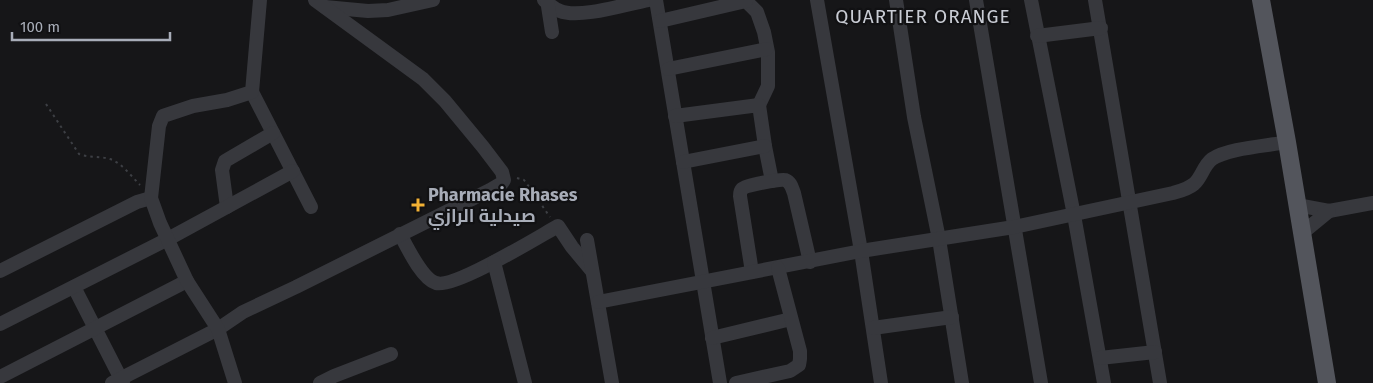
<svg xmlns="http://www.w3.org/2000/svg" width="1373" height="383" font-family="'Fira Sans',Cairo,sans-serif">
<style>
.lines{fill:none;stroke-linecap:round;stroke-linejoin:round}
.path{stroke:#3d3f44;stroke-width:2;stroke-dasharray:2.5 4;stroke-linecap:butt}
.minor{stroke:#37383d;stroke-width:14}
.major{stroke:#53555c;stroke-width:18}
.poi-dot{fill:#f2b134;stroke:#111113;stroke-width:2}
.labels{text-anchor:middle;stroke-width:4.5;stroke-linejoin:round;paint-order:stroke}
.poi-label{font-size:18px;font-weight:bold;fill:#a8adb8;stroke:#111113;text-anchor:start}
.neighbourhood-label{font-size:19px;letter-spacing:1px;fill:#c9ccd4;stroke:#111113}
</style>
<rect width="100%" height="100%" fill="#161618"/>
<g class="lines">
<g class="path">
<path d="M46,104L79,154C89,158 100,156 110,159C122,163 131,176 140,185"/>
<polyline points="517,178 524,180 527,184 550,217"/>
</g>
<g class="minor">
<path d="M544,0C549,4 554,9 560,11C579,19 627,4 648,0"/>
<polyline points="547,0 552,32"/>
<polyline points="656,0 720,383"/>
<polyline points="745,0 757,12 764,32 768,52 768,86 759,105"/>
<polyline points="817,0 861,251 881,383"/>
<polyline points="896,0 914,117 939,239 962,383"/>
<polyline points="976,0 1041,383"/>
<polyline points="1031,0 1074,215 1104,383"/>
<polyline points="1095,0 1160,383"/>
<polyline points="325,7 368,11 388,10 433,0"/>
<polyline points="660,21 746,1"/>
<polyline points="1037,36 1101,28"/>
<polyline points="668,69 767,49"/>
<polyline points="252,92 311,207"/>
<polyline points="675,116 759,105 765,146 772,181"/>
<polyline points="683,162 765,146"/>
<polyline points="1297,205 1329,211 1373,203"/>
<polyline points="227,207 222,170 225,161 273,133"/>
<path d="M400,234C407,247 422,279 436,283C454,289 538,237 558,226L572,247L592,271"/>
<polyline points="1301,234 1329,211"/>
<polyline points="587,240 612,383"/>
<polyline points="494,262 525,383"/>
<polyline points="0,271 137,202 151,198"/>
<path d="M752,272L740,196C740,193 740,191 742,189C746,185 780,179 785,180C791,182 792,188 794,193L810,262"/>
<polyline points="74,287 123,383"/>
<path d="M598,302L861,251L1014,227L1173,193C1180,191 1188,189 1194,184C1202,177 1203,166 1212,159C1228,148 1267,146 1287,142"/>
<polyline points="0,324 168,239 293,171"/>
<polyline points="873,328 952,317"/>
<polyline points="712,338 791,319"/>
<polyline points="1100,358 1155,352"/>
<polyline points="0,377 187,281"/>
<polyline points="112,383 218,329 243,312 296,287 490,190 502,183 504,180 502,172 483,147 445,101 423,79 315,0"/>
<polyline points="235,383 218,329 187,281 160,223 151,198 159,126 163,116 193,106 227,100 252,92 260,0"/>
<polyline points="320,383 334,376 391,354"/>
<polyline points="736,383 790,371 799,365 800,359 800,351 778,268"/>
</g>
<polyline class="major" points="1261,0 1287,142 1327,383"/>
</g>
<path class="poi-dot" d="M415.5 197.5h5v5h5v5h-5v5h-5v-5h-5v-5h5z"/>
<g class="labels">
<g class="poi-label">
<text x="428" y="201">Pharmacie Rhases<tspan x="428" dy="21">صيدلية الرازي</tspan></text>
</g>
<g class="neighbourhood-label">
<text x="923" y="23">QUARTIER ORANGE</text>
</g>
</g>
<path d="M12 32v8h158v-8" fill="none" stroke="#a8adb8" stroke-width="2.5"/>
<text x="20" y="32" font-size="15" fill="#a8adb8" stroke="#111113" stroke-width="4" paint-order="stroke">100 m</text>
</svg>
